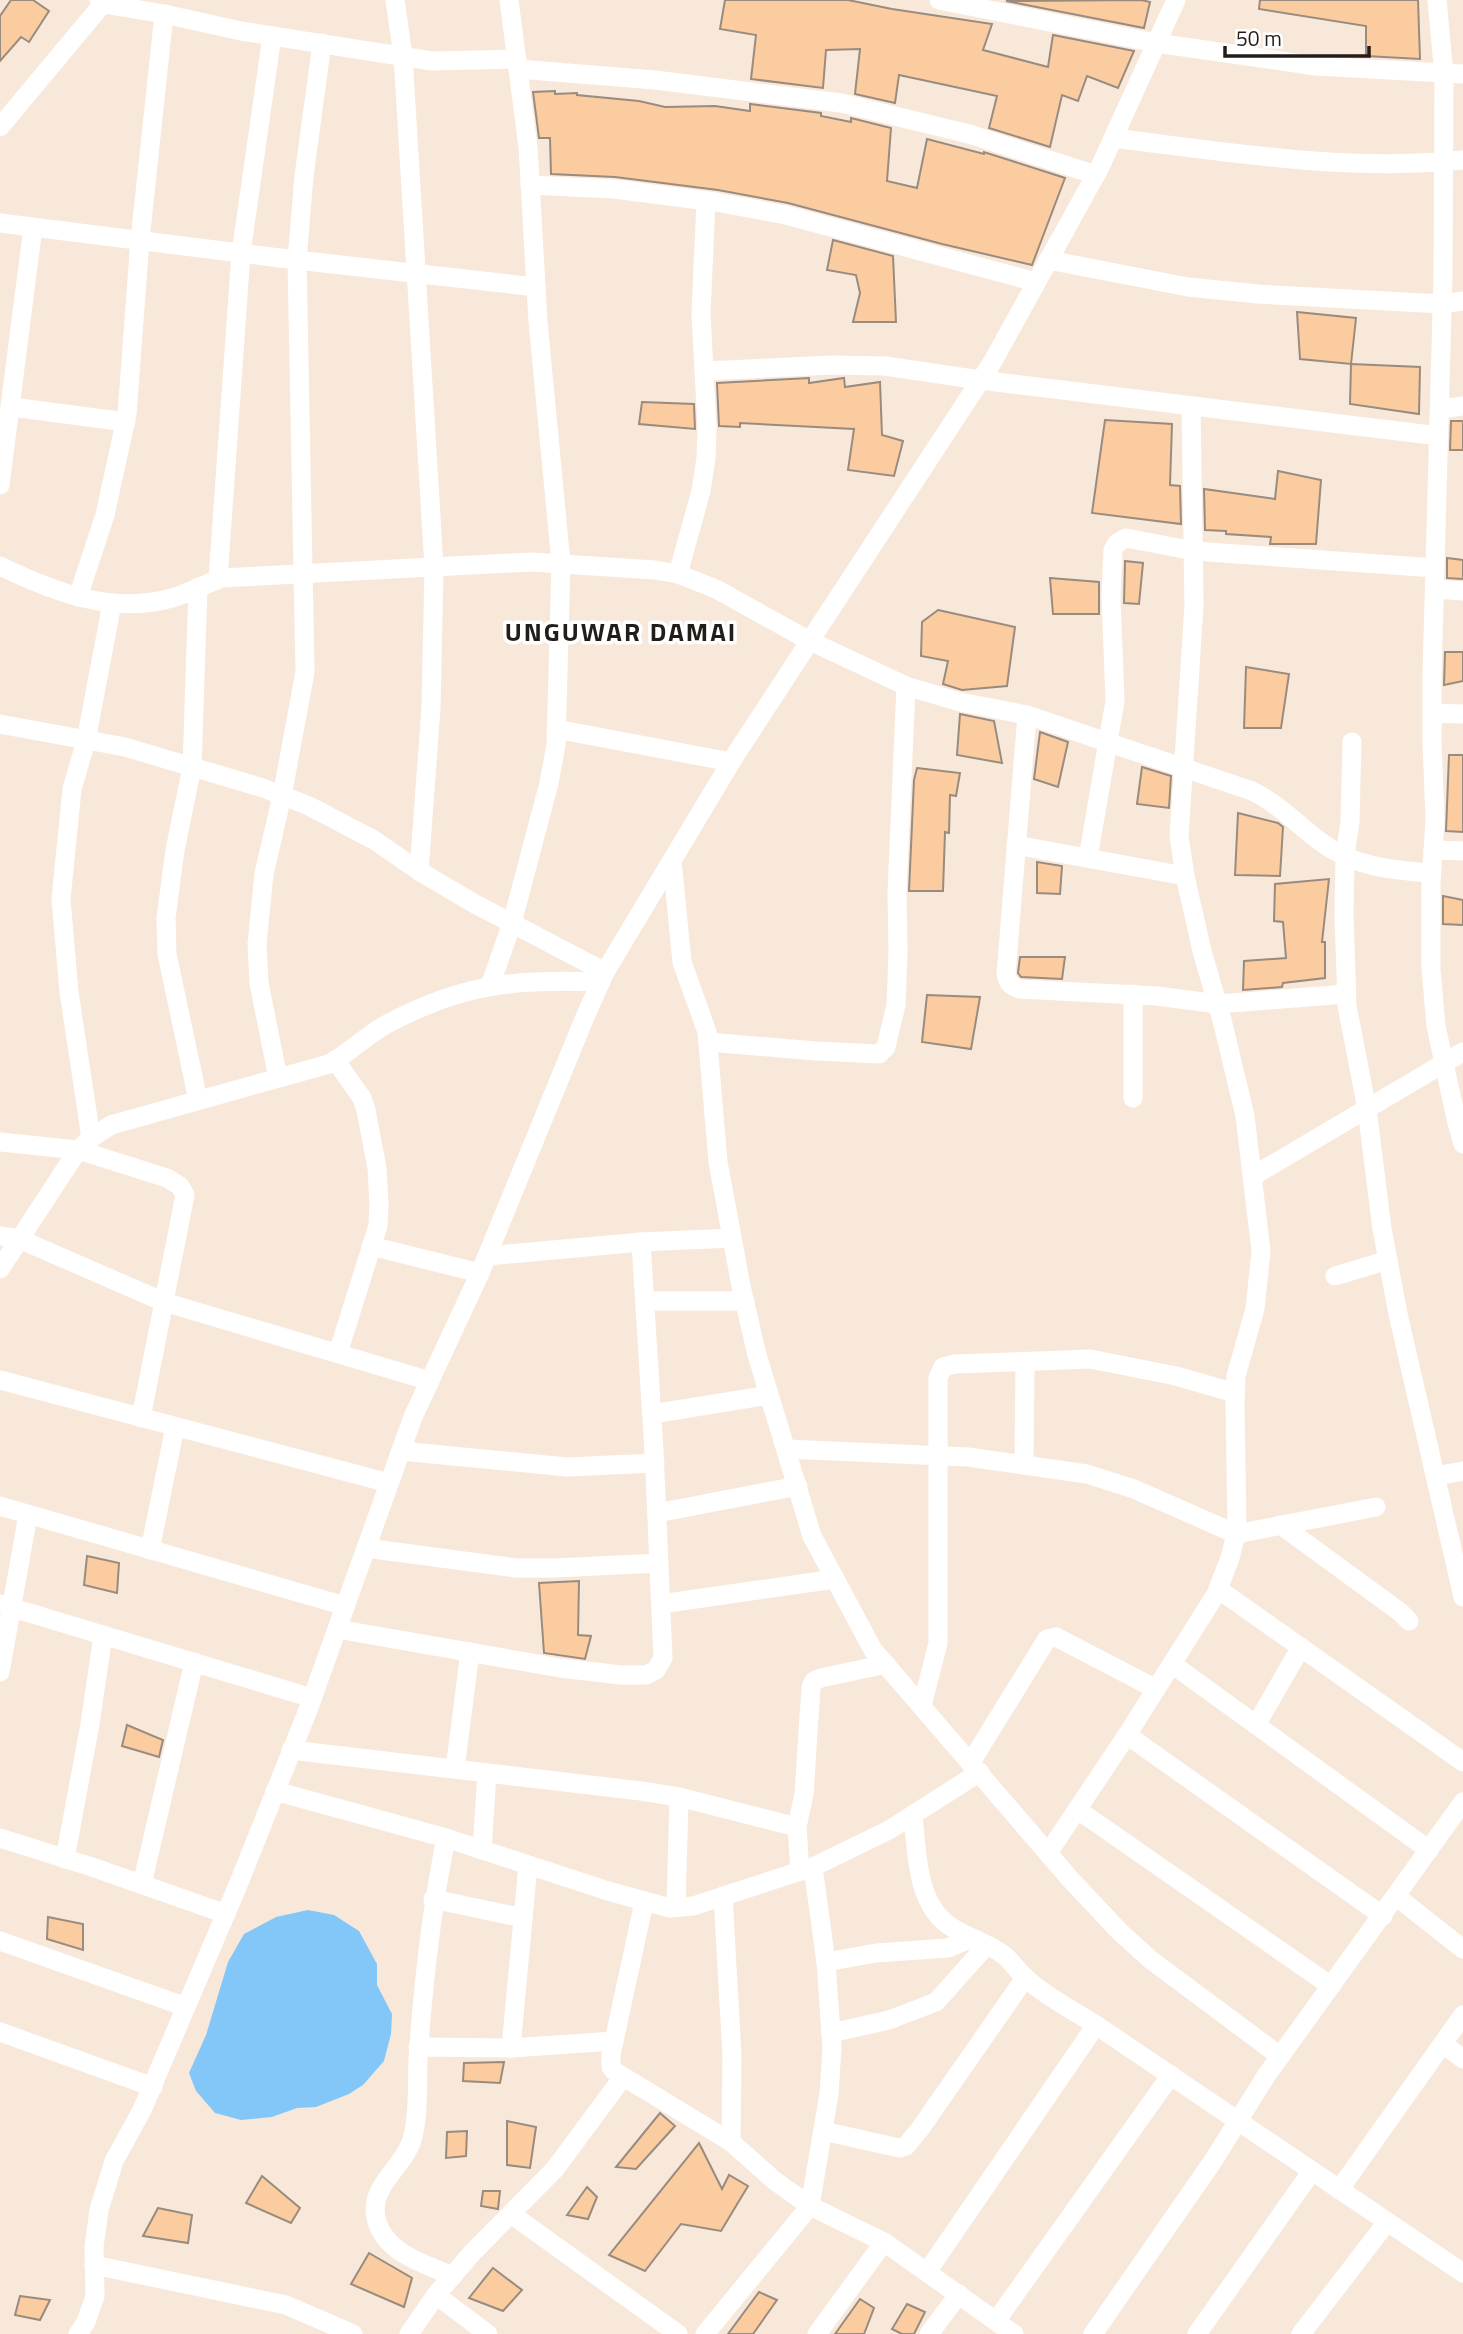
<svg xmlns="http://www.w3.org/2000/svg" width="1463" height="2334" font-family="'Titillium Web',sans-serif">
<style>
.water{fill:#83c7f8}
.building{fill:#fccca1;stroke:#9a8b7f;stroke-width:2}
.lines{fill:none;stroke-linecap:round;stroke-linejoin:round}
.street{stroke:#fff;stroke-width:19}
.labels{text-anchor:middle;stroke-width:7;stroke-linejoin:round;paint-order:stroke}
.district-label{font-size:26px;font-weight:bold;letter-spacing:2px;fill:#221d18;stroke:#fff}
</style>
<rect width="100%" height="100%" fill="#f8e8da"/>
<polygon class="water" points="308,1910 334,1915 359,1931 377,1964 377,1985 392,2014 391,2034 384,2061 363,2085 349,2094 316,2107 297,2108 272,2117 241,2120 215,2113 196,2091 189,2073 206,2035 228,1962 244,1934 276,1917"/>
<g class="building">
<polygon points="11,0 33,0 49,11 29,42 21,37 0,61 0,16"/>
<polygon points="725,0 848,0 892,9 992,24 983,50 1048,67 1053,35 1134,51 1118,88 1087,76 1078,101 1062,95 1050,147 989,128 997,96 899,75 895,103 855,94 860,49 826,50 823,88 751,79 756,35 720,29"/>
<polygon points="1141,0 1150,2 1144,28 1006,1"/>
<polygon points="1260,0 1418,0 1420,59 1366,56 1366,26 1259,9"/>
<polygon points="555,91 555,94 577,93 577,95 639,101 665,107 715,106 750,111 750,104 821,113 821,116 851,122 851,118 891,128 887,181 917,188 927,139 984,154 984,152 1065,178 1032,265 942,244 788,203 718,190 615,177 551,174 550,138 539,138 533,92"/>
<polygon points="833,240 893,256 896,322 853,322 860,293 856,275 827,270"/>
<polygon points="1297,312 1356,318 1351,364 1300,359"/>
<polygon points="1351,364 1420,367 1419,414 1350,404"/>
<polygon points="809,378 809,383 844,378 845,387 880,382 882,435 903,441 894,476 848,470 854,429 740,423 740,427 719,426 717,383"/>
<polygon points="642,402 694,404 695,429 639,424"/>
<polygon points="1105,420 1172,424 1170,485 1180,486 1181,524 1092,513"/>
<polygon points="1451,421 1463,421 1463,450 1450,450"/>
<polygon points="1278,471 1321,480 1316,544 1270,544 1271,537 1226,534 1226,531 1205,530 1204,489 1275,499"/>
<polygon points="1447,558 1463,560 1463,579 1447,578"/>
<polygon points="1125,561 1143,563 1139,604 1124,603"/>
<polygon points="1050,578 1099,582 1099,614 1053,614"/>
<polygon points="938,610 1015,627 1007,686 962,690 943,684 948,661 921,656 922,622"/>
<polygon points="1445,652 1463,652 1463,681 1444,685"/>
<polygon points="1246,667 1289,674 1281,728 1244,728"/>
<polygon points="960,714 994,721 1002,763 957,755"/>
<polygon points="1040,732 1068,742 1058,787 1034,779"/>
<polygon points="1449,755 1463,755 1463,832 1446,831"/>
<polygon points="1142,767 1171,776 1169,808 1137,804"/>
<polygon points="917,768 960,773 956,796 950,795 949,833 945,832 943,891 909,891 914,780"/>
<polygon points="1238,813 1278,823 1283,827 1280,876 1235,875"/>
<polygon points="1037,862 1062,866 1060,894 1037,893"/>
<polygon points="1329,879 1322,942 1325,942 1325,978 1283,983 1282,987 1243,990 1244,961 1286,958 1283,922 1274,921 1275,884"/>
<polygon points="1443,896 1463,900 1463,925 1443,924"/>
<polygon points="1020,957 1065,957 1062,979 1021,977 1018,973"/>
<polygon points="927,995 980,997 971,1049 922,1042"/>
<polygon points="87,1556 119,1563 117,1593 84,1585"/>
<polygon points="579,1581 578,1635 591,1636 585,1659 544,1653 539,1583"/>
<polygon points="127,1725 163,1740 159,1757 122,1746"/>
<polygon points="48,1917 83,1924 83,1950 47,1939"/>
<polygon points="504,2062 500,2083 463,2081 464,2063"/>
<polygon points="660,2113 675,2126 636,2169 616,2167"/>
<polygon points="507,2121 536,2127 530,2168 507,2165"/>
<polygon points="467,2131 466,2156 446,2158 447,2132"/>
<polygon points="699,2143 722,2189 729,2175 748,2186 721,2231 681,2224 645,2271 609,2255"/>
<polygon points="262,2176 300,2208 291,2223 246,2203"/>
<polygon points="587,2187 597,2197 588,2219 567,2215"/>
<polygon points="483,2191 500,2191 498,2209 481,2206"/>
<polygon points="158,2208 192,2215 188,2243 143,2236"/>
<polygon points="369,2253 412,2278 404,2307 351,2284"/>
<polygon points="493,2268 522,2290 503,2311 469,2298"/>
<polygon points="759,2292 777,2300 753,2334 728,2334"/>
<polygon points="20,2296 50,2300 40,2320 15,2315"/>
<polygon points="860,2299 874,2308 864,2334 835,2334"/>
<polygon points="907,2304 925,2312 914,2334 902,2334 892,2329"/>
</g>
<g class="lines">
<g class="street">
<polyline points="99,0 104,4 164,14 241,31 432,61 517,59"/>
<polyline points="395,0 403,56 434,567 431,708 419,871"/>
<polyline points="939,0 1156,43 1316,66 1463,74"/>
<polyline points="1437,0 1444,75 1443,274 1432,675 1432,742 1435,819 1431,883 1431,969 1436,1026 1457,1123 1463,1144"/>
<polyline points="518,69 655,80 841,103 969,134 1096,175"/>
<polyline points="0,127 106,0"/>
<path d="M1113,138C1229,152 1346,172 1463,160"/>
<polyline points="530,185 614,189 716,202 786,215 1036,282"/>
<polyline points="0,223 288,259 536,287"/>
<polyline points="1048,260 1188,287 1258,294 1442,304 1463,301"/>
<polyline points="704,371 833,365 885,366 980,380 1439,436"/>
<polyline points="12,407 126,422"/>
<polyline points="1441,409 1463,406"/>
<polyline points="0,485 33,227"/>
<path d="M0,566C54,592 112,615 172,598C189,593 205,584 222,578L531,562L655,570L678,574L716,589L808,640L906,686L960,702L1027,715L1252,791C1277,803 1296,823 1318,840C1353,867 1390,870 1431,873"/>
<polyline points="678,574 701,491 706,458 707,427 701,314 706,201"/>
<polyline points="218,579 241,253 272,36"/>
<polyline points="1435,589 1463,591"/>
<polyline points="78,597 105,515 127,414 140,240 164,14"/>
<polyline points="1432,713 1463,714"/>
<path d="M1027,715L1006,974C1008,983 1010,985 1019,989L1157,996L1218,1004L1346,994"/>
<polyline points="0,724 125,747 263,788 309,806 374,840 419,871 475,904 605,972"/>
<polyline points="556,729 731,762"/>
<polyline points="1352,742 1350,822 1345,855 1344,914 1347,1006 1367,1109 1382,1229 1398,1314 1463,1597"/>
<polyline points="1016,845 1185,876"/>
<polyline points="1433,850 1463,851"/>
<polyline points="1088,858 1115,701 1111,596 1113,550 1117,543 1126,538 1194,551 1435,568"/>
<polyline points="672,860 682,962 707,1032 718,1162 741,1286 757,1355 812,1536 873,1650 1071,1880 1120,1932 1151,1960 1280,2056"/>
<polyline points="490,986 512,923 549,783 556,745 561,563 538,322 528,147 509,0"/>
<polyline points="708,1042 816,1051 879,1054 886,1047 896,1005 898,952 897,893 906,686"/>
<polyline points="335,1060 362,1098 366,1110 377,1168 379,1204 378,1226 338,1353"/>
<polyline points="278,1078 259,983 257,944 264,874 282,796 305,672 297,260 304,176 322,43"/>
<polyline points="1133,1098 1133,994"/>
<polyline points="198,1100 167,954 166,918 175,850 192,767 198,587"/>
<polyline points="91,1138 69,992 61,899 72,789 86,741 112,603"/>
<polyline points="0,1142 78,1150 167,1178 180,1186 185,1195 141,1418"/>
<polyline points="1253,1176 1463,1052"/>
<polyline points="0,1236 19,1239 164,1302 430,1381"/>
<polyline points="371,1246 480,1273"/>
<polyline points="487,1256 641,1242 732,1238"/>
<path d="M0,1269L78,1150L91,1138L111,1125L329,1064C350,1052 367,1035 387,1024C463,983 517,979 601,982"/>
<polyline points="1335,1276 1388,1260"/>
<polyline points="645,1301 745,1301"/>
<polyline points="0,1380 389,1483"/>
<polyline points="652,1414 769,1395"/>
<polyline points="787,1449 968,1457 1087,1474 1134,1489 1236,1534 1376,1507"/>
<polyline points="401,1451 567,1467 655,1463"/>
<polyline points="1024,1465 1025,1362"/>
<polyline points="1436,1476 1463,1471"/>
<polyline points="0,1506 345,1606"/>
<polyline points="657,1513 798,1486"/>
<polyline points="1281,1525 1400,1612 1409,1621"/>
<polyline points="366,1548 516,1568 554,1568 659,1563"/>
<polyline points="150,1550 175,1427"/>
<polyline points="1218,1589 1463,1762"/>
<polyline points="0,1604 312,1698"/>
<polyline points="661,1604 835,1579"/>
<polyline points="337,1629 560,1668 621,1675 646,1675 656,1670 663,1658 654,1451 641,1242"/>
<polyline points="1172,1664 1429,1850"/>
<polyline points="0,1672 28,1515"/>
<polyline points="922,1706 938,1643 938,1378 943,1367 955,1364 1090,1359 1176,1376 1235,1393"/>
<polyline points="1256,1725 1301,1647"/>
<polyline points="1127,1735 1383,1916"/>
<polyline points="291,1750 641,1791 679,1797 797,1827"/>
<polyline points="971,1762 1047,1639 1056,1637 1156,1689"/>
<polyline points="455,1769 470,1652"/>
<polyline points="275,1791 446,1838 608,1891 670,1908 693,1906 813,1867 889,1830 980,1772"/>
<polyline points="1078,1810 1331,1986"/>
<path d="M913,1815C917,1852 916,1907 953,1928C969,1938 990,1944 1005,1956C1013,1963 1019,1973 1028,1980C1048,1998 1073,2010 1096,2025L1463,2273"/>
<polyline points="0,1838 92,1867 226,1914"/>
<path d="M446,1838C432,1907 424,1976 419,2045C416,2076 420,2107 413,2136C406,2168 366,2185 377,2222C387,2254 425,2264 453,2276"/>
<polyline points="482,1850 487,1773"/>
<polyline points="1048,1853 1127,1735 1216,1594 1230,1558 1237,1530 1235,1404 1236,1376 1255,1309 1261,1251 1245,1116 1222,1020 1202,951 1185,876 1179,836 1194,606 1191,407"/>
<polyline points="65,1859 90,1724 103,1635"/>
<polyline points="800,1871 797,1827 804,1794 811,1687 814,1681 821,1678 886,1664"/>
<polyline points="142,1884 194,1662"/>
<polyline points="723,1896 732,2056 731,2142"/>
<polyline points="1397,1897 1463,1949"/>
<polyline points="433,1899 523,1918"/>
<polyline points="644,1902 611,2055 611,2067 614,2071 731,2142 775,2181 810,2206 884,2242 1014,2334"/>
<polyline points="676,1907 679,1797"/>
<polyline points="0,1941 186,2007"/>
<polyline points="826,1962 876,1953 948,1948 972,1938"/>
<polyline points="0,2032 153,2087"/>
<polyline points="831,2033 889,2020 936,2002 986,1946"/>
<polyline points="1443,2044 1463,2059"/>
<polyline points="418,2047 511,2048 614,2041"/>
<polyline points="511,2048 528,1865"/>
<polyline points="823,2131 899,2148 906,2146 920,2129 1025,1978"/>
<polyline points="1339,2190 1463,2015"/>
<polyline points="511,2214 678,2334"/>
<polyline points="94,2265 286,2305 353,2334"/>
<polyline points="927,2272 1096,2025"/>
<polyline points="436,2295 488,2334"/>
<polyline points="996,2321 1171,2075"/>
<polyline points="78,2334 86,2322 95,2296 94,2247 99,2210 114,2161 142,2110 238,1885 308,1710 413,1417 480,1273 585,1017 605,972 734,757 993,361 1100,167 1176,0"/>
<polyline points="409,2334 436,2295 472,2253 555,2169 623,2077"/>
<polyline points="705,2334 810,2206 829,2094 832,2048 826,1962 813,1867"/>
<polyline points="817,2334 884,2242"/>
<polyline points="929,2334 959,2294"/>
<polyline points="1093,2334 1213,2161 1266,2076 1463,1802"/>
<polyline points="1197,2334 1312,2171"/>
<polyline points="1301,2334 1387,2222"/>
</g>
</g>
<g class="labels">
<g class="district-label">
<text x="621" y="641">UNGUWAR DAMAI</text>
</g>
</g>
<path d="M1225 46v10h144v-10" fill="none" stroke="#221d18" stroke-width="3.5"/>
<text x="1236" y="46" font-size="21" fill="#221d18" stroke="#ffffff" stroke-width="5" paint-order="stroke">50 m</text>
</svg>
